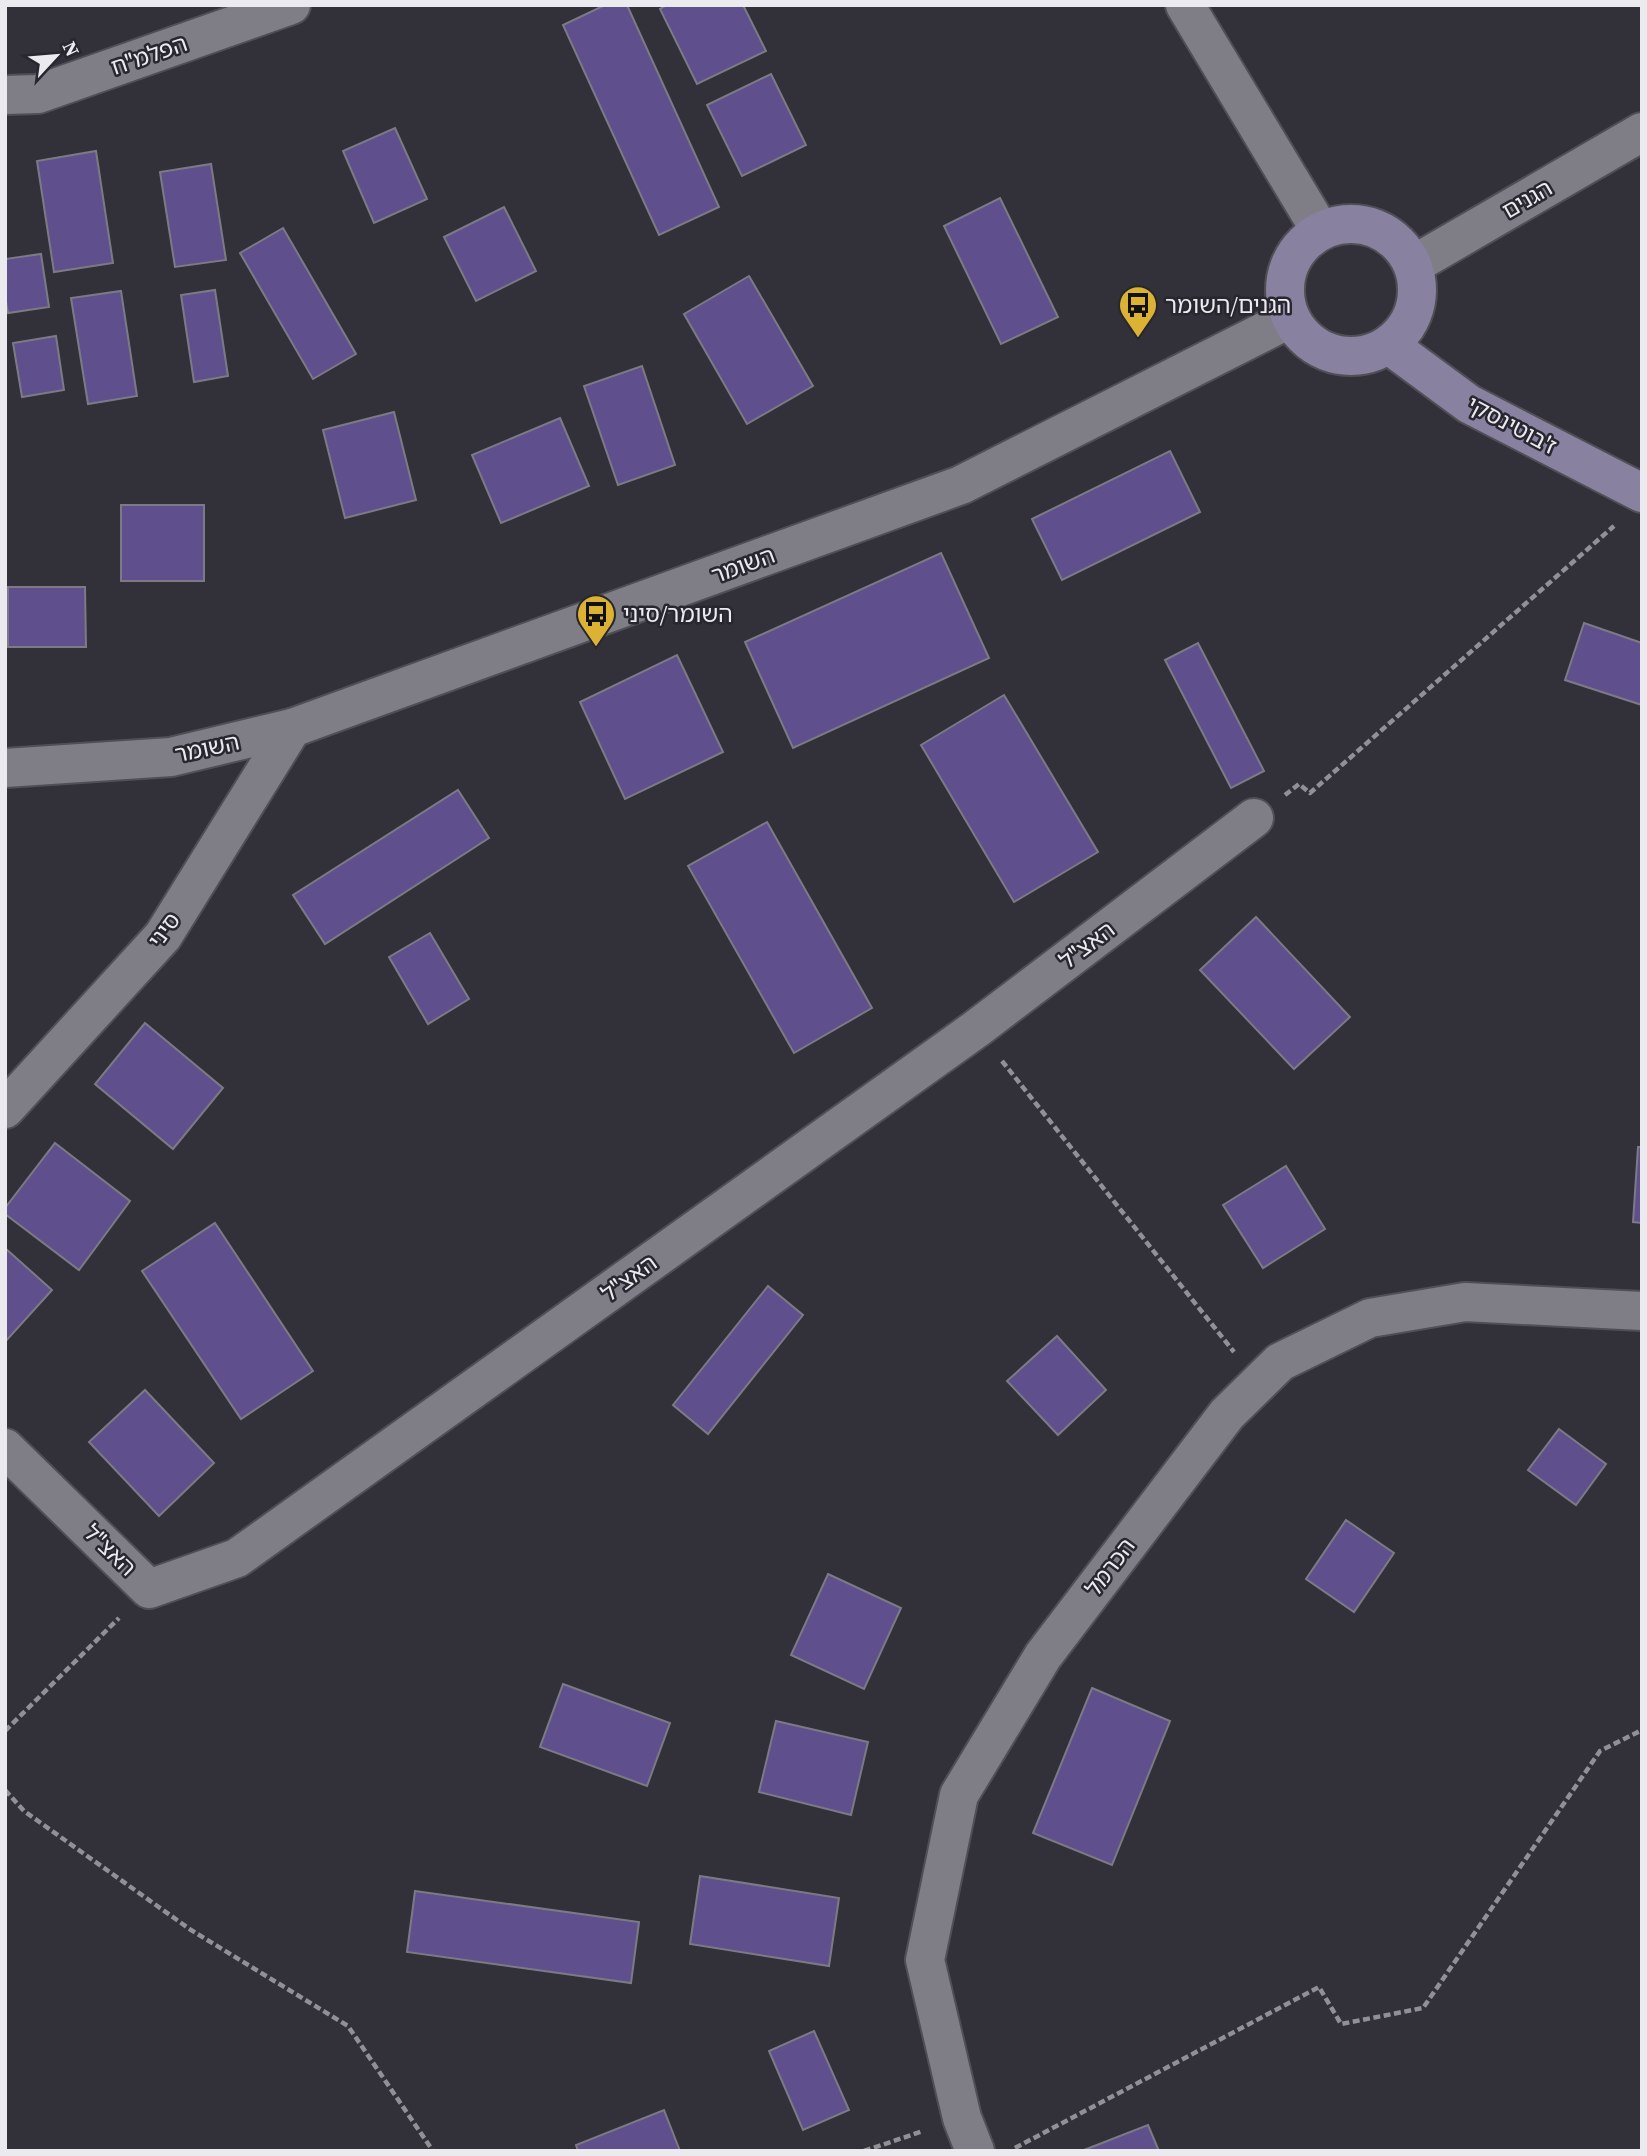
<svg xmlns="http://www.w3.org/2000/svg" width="1647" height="2156" font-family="'Source Serif 4','Noto Sans Hebrew',serif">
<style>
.building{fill:#5f508d;stroke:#7c7a84;stroke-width:2}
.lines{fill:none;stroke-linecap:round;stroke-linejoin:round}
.street-casing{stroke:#504f56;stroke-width:42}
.secondary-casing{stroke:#504f56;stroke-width:42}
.path{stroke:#929097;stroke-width:4.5;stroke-dasharray:7 3.5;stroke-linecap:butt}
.street{stroke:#7f7e87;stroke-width:38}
.secondary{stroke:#8881a0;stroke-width:38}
.labels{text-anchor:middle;stroke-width:5;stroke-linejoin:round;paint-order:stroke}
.street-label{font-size:23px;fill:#ebeaef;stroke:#28262e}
.poi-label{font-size:23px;fill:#ebeaef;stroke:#28262e;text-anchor:start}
</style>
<rect width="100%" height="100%" fill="#323039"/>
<g class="building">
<polygon points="605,5 627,5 719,207 659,235 563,25"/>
<polygon points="667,5 743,5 766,51 697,84 660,9"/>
<polygon points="771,74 806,145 742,176 707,105"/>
<polygon points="395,128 427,199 374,223 343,151"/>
<polygon points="96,151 113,263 54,272 37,161"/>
<polygon points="211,164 226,260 175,267 160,172"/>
<polygon points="1000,198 1058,317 1001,344 944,226"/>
<polygon points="504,207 536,271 476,301 444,237"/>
<polygon points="283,228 356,354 313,379 240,253"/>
<polygon points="41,254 49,307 8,313 5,296 5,259"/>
<polygon points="749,276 813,386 747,424 684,314"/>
<polygon points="215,290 228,376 194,382 181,295"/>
<polygon points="121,291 137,396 88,404 71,298"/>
<polygon points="56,336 64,390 22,397 13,343"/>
<polygon points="642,366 675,465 618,485 584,386"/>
<polygon points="394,412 416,500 345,518 323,430"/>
<polygon points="560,418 589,486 501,523 472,455"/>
<polygon points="1170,451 1200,512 1062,580 1032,519"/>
<rect x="121" y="505" width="83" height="76"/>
<polygon points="941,553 989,658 793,748 745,642"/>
<polygon points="8,587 85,587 86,647 8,647"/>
<polygon points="1584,623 1642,643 1642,705 1565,680"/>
<polygon points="1198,643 1264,771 1231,788 1165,660"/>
<polygon points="677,655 723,752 625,799 580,702"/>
<polygon points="1004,695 1098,852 1014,902 921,745"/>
<polygon points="458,790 489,838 325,944 293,895"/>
<polygon points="767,822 872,1008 794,1053 688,866"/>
<polygon points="1256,917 1350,1017 1294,1069 1200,970"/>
<polygon points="430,933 469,999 428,1024 389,957"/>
<polygon points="145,1023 223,1088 173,1149 95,1084"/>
<polygon points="55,1143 130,1201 79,1270 5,1214 5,1208"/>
<polygon points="1638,1147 1642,1147 1642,1223 1633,1222"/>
<polygon points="1286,1166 1325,1229 1263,1268 1223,1205"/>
<polygon points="215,1223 313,1371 241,1419 142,1271"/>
<polygon points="5,1248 52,1290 5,1342"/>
<polygon points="768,1286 803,1315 708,1434 673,1405"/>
<polygon points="1057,1336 1106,1390 1058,1435 1007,1381"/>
<polygon points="145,1390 214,1463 159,1516 89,1442"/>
<polygon points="1559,1429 1606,1464 1576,1505 1528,1470"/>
<polygon points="1346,1520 1394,1553 1354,1612 1306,1579"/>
<polygon points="828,1574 901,1608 864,1689 791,1655"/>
<polygon points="563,1684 670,1723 647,1786 540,1747"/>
<polygon points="1092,1688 1170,1721 1112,1865 1033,1833"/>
<polygon points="776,1721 868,1742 851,1815 759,1792"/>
<polygon points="700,1876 839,1898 829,1966 690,1944"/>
<polygon points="415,1891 639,1922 631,1983 407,1952"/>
<polygon points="814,2031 849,2110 803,2130 769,2051"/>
<polygon points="664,2110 680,2151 578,2151 576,2145"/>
<polygon points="1148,2125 1159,2151 1084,2150"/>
</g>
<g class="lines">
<defs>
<g id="street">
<polyline points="1185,5 1320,230"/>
<polyline points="5,95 38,94 291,5"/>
<polyline points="1413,265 1642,132"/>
<polyline points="5,768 171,757 292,728 961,485 1291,318"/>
<polyline points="5,1109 163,936 292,728"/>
<polyline points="5,1448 149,1589 237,1558 976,1029 1254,818"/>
<polyline points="975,2151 962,2118 925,1960 959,1795 1043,1656 1227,1414 1280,1362 1370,1318 1465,1302 1642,1311"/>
</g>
<g id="secondary">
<circle cx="1351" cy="290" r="66"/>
<polyline points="1389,345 1469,404 1642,493"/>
</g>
</defs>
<use href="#street" class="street-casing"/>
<use href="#secondary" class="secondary-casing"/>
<g class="path">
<polyline points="1285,795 1299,784 1310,793 1614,526"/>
<polyline points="1002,1061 1234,1352"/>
<polyline points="5,1731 119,1618"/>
<polyline points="5,1790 24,1811 191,1930 348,2026 433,2151"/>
<polyline points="1015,2148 1319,1987 1341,2024 1423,2008 1600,1751 1642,1730"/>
<polyline points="864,2151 923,2131"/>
</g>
<use href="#street" class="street"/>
<use href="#secondary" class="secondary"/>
</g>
<defs>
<symbol id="bus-pin" viewBox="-11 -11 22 30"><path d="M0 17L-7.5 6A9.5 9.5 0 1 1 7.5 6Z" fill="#dbb233" stroke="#28262e"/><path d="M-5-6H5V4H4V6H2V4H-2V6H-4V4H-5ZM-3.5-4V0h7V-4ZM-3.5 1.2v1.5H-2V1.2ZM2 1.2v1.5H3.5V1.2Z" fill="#111"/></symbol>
</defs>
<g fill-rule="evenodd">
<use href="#bus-pin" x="1116" y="283" width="44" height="60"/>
<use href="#bus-pin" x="574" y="592" width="44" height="60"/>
</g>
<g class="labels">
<g class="street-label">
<text transform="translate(149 55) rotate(-19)" y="8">הפלמ"ח</text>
<text transform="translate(1527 199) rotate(-30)" y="8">הגנים</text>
<text transform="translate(1512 425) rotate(28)" y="8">ז'בוטינסקי</text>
<text transform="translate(743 565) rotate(-20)" y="8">השומר</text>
<text transform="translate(207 748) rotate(-12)" y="8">השומר</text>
<text transform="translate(164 930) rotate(-54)" y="8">סיני</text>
<text transform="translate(1087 945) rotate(-37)" y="8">האצ"ל</text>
<text transform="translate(629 1278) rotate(-36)" y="8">האצ"ל</text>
<text transform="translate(110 1550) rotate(44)" y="8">האצ"ל</text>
<text transform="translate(1110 1567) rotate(-53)" y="8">הכרמל</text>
</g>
<g class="poi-label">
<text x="1165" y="313">הגנים/השומר</text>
<text x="623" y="622">השומר/סיני</text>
</g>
</g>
<rect width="1647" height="2156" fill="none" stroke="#ebeaef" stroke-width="14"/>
<g transform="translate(56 56) rotate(64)" stroke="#28262e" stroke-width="5" paint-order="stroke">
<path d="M0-5L12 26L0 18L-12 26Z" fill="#ebeaef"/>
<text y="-10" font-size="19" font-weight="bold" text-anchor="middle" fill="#ebeaef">N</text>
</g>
</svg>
